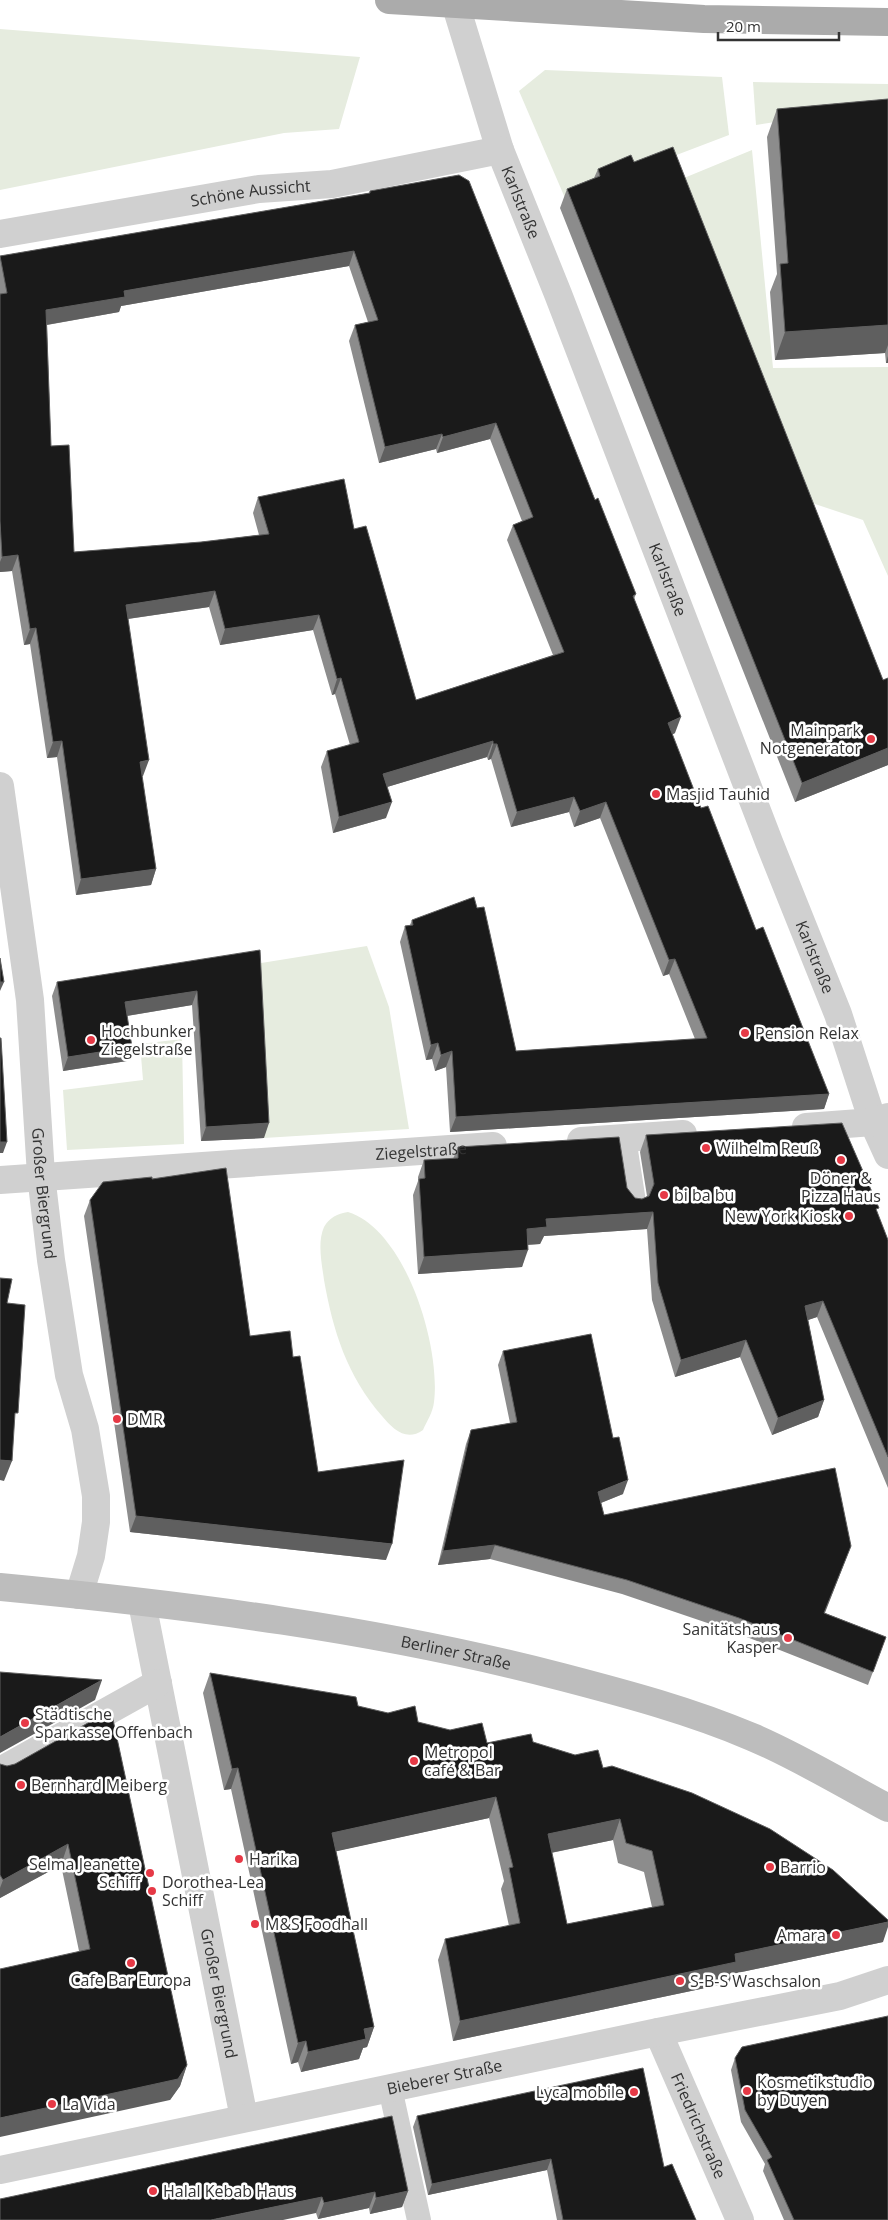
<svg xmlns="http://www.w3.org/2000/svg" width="888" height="2220" font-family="'Open Sans',sans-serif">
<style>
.green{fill:#e6ecdf}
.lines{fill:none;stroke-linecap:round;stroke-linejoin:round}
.lane{stroke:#d0d0d0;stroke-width:24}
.street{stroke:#d0d0d0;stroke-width:28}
.secondary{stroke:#bdbdbd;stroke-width:28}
.primary{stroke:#ababab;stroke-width:28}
.wall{fill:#8c8c8c;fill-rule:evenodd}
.shaded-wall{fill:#5f5f5f}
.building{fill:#1a1a1a;stroke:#5f5f5f;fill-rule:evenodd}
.poi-dot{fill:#e63946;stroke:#fff;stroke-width:2}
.labels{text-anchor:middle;stroke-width:5;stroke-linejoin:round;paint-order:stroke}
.street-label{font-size:16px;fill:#333;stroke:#fff}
.poi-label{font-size:16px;fill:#333;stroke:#fff;text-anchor:start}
</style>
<rect width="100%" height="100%" fill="#fff"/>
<g class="green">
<polygon points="0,29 360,57 339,129 284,133 0,190"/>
<polygon points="545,70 722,77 729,135 624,175 568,205 519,91"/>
<polygon points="753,82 888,84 888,105 756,125"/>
<polygon points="752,150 773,368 888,367 888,576 863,520 809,502 684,178"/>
<polygon points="367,946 389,1007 409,1129 264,1138 255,964"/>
<polygon points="182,1039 184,1144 67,1150 63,1090 143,1080 140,1044"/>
<path d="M348,1212C406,1230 441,1347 434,1402C433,1412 427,1421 423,1430C406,1442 393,1429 382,1416C347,1376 333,1331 324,1280C322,1264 317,1243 324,1227C330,1217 337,1214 348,1212Z"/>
</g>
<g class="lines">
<g class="lane">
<polyline points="624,1138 634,1202"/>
<polyline points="390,2088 419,2220"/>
</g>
<g class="street">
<path id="s1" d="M455,3L500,150L558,294L769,842L838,1014L873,1122L888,1155"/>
<path id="s2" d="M0,234L259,189L332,184L500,150"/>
<path id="s3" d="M0,786L30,1000L41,1175L51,1260L69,1375L85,1429L96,1496V1522L91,1556L79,1595"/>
<polyline points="806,1127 873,1122 888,1117"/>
<polyline points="581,1141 683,1134"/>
<path id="s4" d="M0,1180L493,1146"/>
<path id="s5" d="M142,1603L244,2118"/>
<polyline points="0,1771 158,1683"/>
<path id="s6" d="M658,2032L740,2220"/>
<path id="s7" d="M0,2170L658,2032L840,1996L888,1980"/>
</g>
<path class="secondary" id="s8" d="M0,1587C189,1605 378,1629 562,1677C627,1694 691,1711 752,1737C799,1757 843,1784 888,1808"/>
<polyline class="primary" points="389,0 704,19 888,22"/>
</g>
<g class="wall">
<polygon points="888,99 888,363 886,363 885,353 775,360 770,292 777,274 767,137 777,109"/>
<polygon points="634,162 883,680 888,678 888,765 795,802 560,208 567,189 594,178 598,169"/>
<path d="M370,191L593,495L636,594L634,599L675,733L672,735L701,808L829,1094L824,1109L450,1132L446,1067L435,1071L432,1059L426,1060L400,942L405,926L410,925L412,920L516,1051L695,1039L669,974L663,976L600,818L574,827L569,812L511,827L491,759L488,760L487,757L387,787L386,818L333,833L321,767L327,751L350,745L335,694L332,695L313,630L220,645L209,607L128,619L143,776H142L156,869L151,885L76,895L57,757L47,758L30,644L24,645L12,571L0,572V256L369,193ZM349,266L368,322L355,325L349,341L379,463L436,449L437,453L490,439L522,521L513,525L507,540L553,655L416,700L354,529L258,497L253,513L259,535L201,542L74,552L51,446L47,325L119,312L121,306Z"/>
<polygon points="260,950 264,1138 201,1141 192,1005 127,1016 127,1061 63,1071 52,996 57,982"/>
<polygon points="646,1135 877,1213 888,1240 888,1488 817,1317 808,1320 824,1400 818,1417 772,1435 740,1357 675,1377 652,1300 647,1229 544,1236 540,1244 528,1245 522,1267 418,1274 413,1195 418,1181 418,1177 424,1160 453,1159 458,1147 627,1188 635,1198 642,1199 647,1196 640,1152"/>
<polygon points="152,1179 250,1336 293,1357 318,1472 386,1560 130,1532 84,1216 90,1200"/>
<polygon points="503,1351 623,1494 601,1503 604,1515 851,1546 825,1613 886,1637 868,1685 734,1632 622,1594 490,1559 438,1565 466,1444 471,1430 510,1423 498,1365"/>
<path d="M210,1673L358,1706L418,1722L487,1743L533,1742L603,1768L883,1942L732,1974L729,1983L453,2041L438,1960L445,1939L509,1926L501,1889L504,1881L489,1818L336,1851L374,2027L367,2047L363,2048L359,2059L301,2072L298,2062L291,2064L231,1789L224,1790L203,1693ZM613,1840L618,1863L644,1872L652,1907L567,1924L551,1853Z"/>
<polygon points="111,1710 187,2065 180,2086 170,2100 79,1951 61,1865 0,1898 0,1764 7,1766 15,1764"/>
<polygon points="735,2058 888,2220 784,2220 763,2171 765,2164 741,2122 731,2070"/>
<polygon points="417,2116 664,2167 696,2220 557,2220 547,2170 428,2195 413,2127"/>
<polygon points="408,2191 402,2207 370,2214 369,2208 318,2219 316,2213 0,2199"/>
</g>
<g class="shaded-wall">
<polygon points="354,251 349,266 121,306 119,312 40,326 46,310 124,291"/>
<polygon points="888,325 888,345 885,353 775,360 785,332"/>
<polygon points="888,356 888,363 886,363"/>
<polygon points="496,423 490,439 437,453 443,437"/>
<polygon points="442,434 436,449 379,463 385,447"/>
<polygon points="18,555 12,571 0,572 0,562 2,557"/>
<polygon points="215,591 209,607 120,620 126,605"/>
<polygon points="319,615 313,630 220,645 225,629"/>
<polygon points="36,628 30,644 24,645 30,629"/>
<polygon points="341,678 335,694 332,695 337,679"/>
<polygon points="681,717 675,733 662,739 668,723"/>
<polygon points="62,741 57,757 47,758 53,742"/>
<polygon points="493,741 487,757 377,790 383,774"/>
<polygon points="493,744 497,744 491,759 488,760"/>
<polygon points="888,748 888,765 795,802 802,783"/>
<polygon points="149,760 143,776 134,777 140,762"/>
<polygon points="574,797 569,812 511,827 517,812"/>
<polygon points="392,802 386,818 333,833 339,817"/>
<polygon points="606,802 600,818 574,827 580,811"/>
<polygon points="156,869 151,885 76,895 81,879"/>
<polygon points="675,959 669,974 663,976 669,960"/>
<polygon points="0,982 4,982 0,991"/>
<polygon points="197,991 192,1005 120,1017 125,1002"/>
<polygon points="438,1043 432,1059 426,1060 431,1045"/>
<polygon points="132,1047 127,1061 63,1071 68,1057"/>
<polygon points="452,1051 446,1067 435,1071 441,1055"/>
<polygon points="829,1094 824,1109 450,1132 456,1117"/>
<polygon points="269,1123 264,1138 201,1141 206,1127"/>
<polygon points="0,1142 7,1142 3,1153 0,1153"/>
<polygon points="653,1212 647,1229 544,1236 540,1244 521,1245 527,1229 546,1219"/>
<polygon points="528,1250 522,1267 418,1274 424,1257"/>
<polygon points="823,1301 817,1317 799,1323 805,1306"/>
<polygon points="746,1340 740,1357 675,1377 681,1360"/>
<polygon points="824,1400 818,1417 772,1435 778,1418"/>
<polygon points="0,1460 12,1461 4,1481 0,1480"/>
<polygon points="628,1480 623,1494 593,1506 598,1492"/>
<polygon points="136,1516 392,1544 386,1560 130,1532"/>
<polygon points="495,1545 490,1559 438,1565 443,1551"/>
<polygon points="102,1680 95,1700 0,1753 0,1737"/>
<polygon points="238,1768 231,1789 224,1790 232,1769"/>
<polygon points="496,1797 489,1818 324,1854 332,1833"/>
<polygon points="620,1819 613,1840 540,1855 548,1834"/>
<polygon points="68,1844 61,1865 0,1898 0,1888 3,1880"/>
<polygon points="888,1922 888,1927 883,1942 732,1974 729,1983 453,2041 460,2021 735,1954"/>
<polygon points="374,2027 367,2047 363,2048 359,2059 301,2072 308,2052 364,2029"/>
<polygon points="306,2041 298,2062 291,2064 298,2043"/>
<polygon points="187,2065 180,2086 170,2100 0,2137 0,2118"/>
<polygon points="551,2159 547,2170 428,2195 432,2184"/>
<polygon points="408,2191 402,2207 370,2214 376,2198"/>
<polygon points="375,2192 369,2208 318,2219 324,2203"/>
<polygon points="322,2197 316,2213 283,2220 211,2220"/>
</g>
<g class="building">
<polygon points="888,99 888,325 785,332 780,264 788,263 777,109"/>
<polygon points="673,147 883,680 888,678 888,748 802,783 567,189 600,176 598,169 631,155 634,162"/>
<path d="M459,175L469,181L593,495L595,500L598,498L636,594L633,596L681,717L668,723L701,808L708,806L756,930L763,927L829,1094L456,1117L452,1051L441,1055L438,1043L431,1045L405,926L413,925L412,920L474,897L477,908L484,907L516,1051L707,1038L675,959L669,960L606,802L580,811L574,797L517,812L497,744H493V741L383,774L392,802L339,817L327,751L359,742L341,678L337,679L319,615L225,629L215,591L126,605L149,760L140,762L156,869L81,879L62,741L53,742L36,628L30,629L18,555L2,557L0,521V294L7,293L0,256L370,193V191ZM354,251L378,320L355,325L385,447L442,434L443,437L496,423L533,517L513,525L564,652L416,700L366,526L354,529L344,479L258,497L269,534L201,542L74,552L69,445L51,446L46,310L125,297L124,291Z"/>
<polygon points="260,950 269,1123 206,1127 197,991 125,1002 132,1047 68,1057 57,982"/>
<polygon points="0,958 4,982 0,982"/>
<polygon points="0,1038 1,1038 7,1142 0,1142"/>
<polygon points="842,1123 879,1208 876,1209 888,1240 888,1457 823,1301 805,1306 824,1400 778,1418 746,1340 681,1360 658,1283 653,1212 546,1219 547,1227 527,1229 528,1250 424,1257 419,1179 425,1178 424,1160 458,1158 458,1147 619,1137 627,1188 635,1198 642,1199 649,1196 654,1184 646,1135"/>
<polygon points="226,1168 250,1336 290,1331 293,1357 300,1356 318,1472 404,1460 392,1544 136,1516 90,1200 103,1182 152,1177 152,1179"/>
<polygon points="0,1278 12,1279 7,1303 25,1305 18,1413 15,1413 12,1461 0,1460"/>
<polygon points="591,1334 613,1438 619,1437 628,1480 598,1492 604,1515 835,1468 851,1546 824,1613 886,1637 873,1672 739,1618 627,1580 495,1545 443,1551 471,1430 517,1422 503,1351"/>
<polygon points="0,1672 102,1680 0,1737"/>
<path d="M210,1673L356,1697L358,1706L388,1713L415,1706L418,1722L450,1730L482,1723L487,1743L531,1734L533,1742L575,1755L598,1750L603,1768L612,1766L692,1793L770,1829L833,1870L888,1920V1922L735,1954L736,1962L460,2021L445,1939L520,1923L509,1868L513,1867L496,1797L332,1833L374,2027L364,2029L366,2039L308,2052L306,2041L298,2043L238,1768L232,1769ZM620,1819L626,1843L652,1851L664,1905L567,1924L548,1834Z"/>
<polygon points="111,1710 187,2065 178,2079 0,2118 0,1969 90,1949 68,1844 3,1880 0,1875 0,1764 7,1766 15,1764"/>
<polygon points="888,2016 888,2220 794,2220 767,2160 772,2157 745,2110 735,2058 742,2047"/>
<polygon points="643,2068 664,2167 672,2164 696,2220 563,2220 551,2159 432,2184 417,2116"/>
<polygon points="392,2116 408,2191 376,2198 375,2192 324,2203 322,2197 211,2220 0,2220 0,2199"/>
</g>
<g class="poi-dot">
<circle cx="871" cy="739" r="5"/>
<circle cx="656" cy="794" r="5"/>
<circle cx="745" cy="1033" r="5"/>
<circle cx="91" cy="1040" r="5"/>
<circle cx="706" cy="1148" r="5"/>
<circle cx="841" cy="1160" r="5"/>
<circle cx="664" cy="1195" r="5"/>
<circle cx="849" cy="1216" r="5"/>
<circle cx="117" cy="1419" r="5"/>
<circle cx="788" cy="1638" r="5"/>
<circle cx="25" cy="1723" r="5"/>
<circle cx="414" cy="1761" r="5"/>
<circle cx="21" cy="1785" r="5"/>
<circle cx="239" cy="1859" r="5"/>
<circle cx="770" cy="1867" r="5"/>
<circle cx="150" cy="1873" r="5"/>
<circle cx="152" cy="1891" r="5"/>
<circle cx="255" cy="1924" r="5"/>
<circle cx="836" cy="1935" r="5"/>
<circle cx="131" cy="1963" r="5"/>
<circle cx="680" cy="1981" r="5"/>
<circle cx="747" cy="2091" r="5"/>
<circle cx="634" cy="2092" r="5"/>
<circle cx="52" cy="2104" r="5"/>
<circle cx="153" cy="2191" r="5"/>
</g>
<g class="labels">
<g class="street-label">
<text dy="6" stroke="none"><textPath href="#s2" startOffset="254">Schöne Aussicht</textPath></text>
<text dy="6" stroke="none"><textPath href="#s1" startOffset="210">Karlstraße</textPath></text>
<text dy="6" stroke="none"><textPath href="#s1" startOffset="615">Karlstraße</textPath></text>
<text dy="6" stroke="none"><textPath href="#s1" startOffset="1020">Karlstraße</textPath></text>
<text dy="6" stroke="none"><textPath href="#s4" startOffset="422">Ziegelstraße</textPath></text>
<text dy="6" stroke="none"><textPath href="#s3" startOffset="410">Großer Biergrund</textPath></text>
<text dy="6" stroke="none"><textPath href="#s8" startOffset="461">Berliner Straße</textPath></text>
<text dy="6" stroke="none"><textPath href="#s5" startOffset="398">Großer Biergrund</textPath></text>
<text dy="6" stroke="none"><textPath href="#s7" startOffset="454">Bieberer Straße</textPath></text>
<text dy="6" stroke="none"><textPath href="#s6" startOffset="102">Friedrichstraße</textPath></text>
</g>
<g class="poi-label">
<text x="861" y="736" text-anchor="end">Mainpark<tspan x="861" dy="18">Notgenerator</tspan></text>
<text x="666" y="800">Masjid Tauhid</text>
<text x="101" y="1037">Hochbunker<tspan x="101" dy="18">Ziegelstraße</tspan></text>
<text x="755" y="1039">Pension Relax</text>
<text x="716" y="1154">Wilhelm Reuß</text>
<text x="841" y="1184" text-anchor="middle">Döner &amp;<tspan x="841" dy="18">Pizza Haus</tspan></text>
<text x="674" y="1201">bi ba bu</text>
<text x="839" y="1222" text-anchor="end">New York Kiosk</text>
<text x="127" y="1425">DMR</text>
<text x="778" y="1635" text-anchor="end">Sanitätshaus<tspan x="778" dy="18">Kasper</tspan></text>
<text x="35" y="1720">Städtische<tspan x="35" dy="18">Sparkasse Offenbach</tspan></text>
<text x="424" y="1758">Metropol<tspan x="424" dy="18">café &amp; Bar</tspan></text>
<text x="31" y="1791">Bernhard Meiberg</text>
<text x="249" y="1865">Harika</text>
<text x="140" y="1870" text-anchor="end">Selma Jeanette<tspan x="140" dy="18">Schiff</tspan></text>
<text x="780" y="1873">Barrio</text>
<text x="162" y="1888">Dorothea-Lea<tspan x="162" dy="18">Schiff</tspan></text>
<text x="265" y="1930">M&amp;S Foodhall</text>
<text x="826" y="1941" text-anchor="end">Amara</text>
<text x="131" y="1986" text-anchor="middle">Cafe Bar Europa</text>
<text x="690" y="1987">S-B-S Waschsalon</text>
<text x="757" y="2088">Kosmetikstudio<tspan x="757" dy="18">by Duyen</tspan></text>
<text x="624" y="2098" text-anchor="end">Lyca mobile</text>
<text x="62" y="2110">La Vida</text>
<text x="163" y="2197">Halal Kebab Haus</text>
</g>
</g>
<path d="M718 32v8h121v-8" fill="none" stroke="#333333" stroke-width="2.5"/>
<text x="726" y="32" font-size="15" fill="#333333" stroke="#ffffff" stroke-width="4" paint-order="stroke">20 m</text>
</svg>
